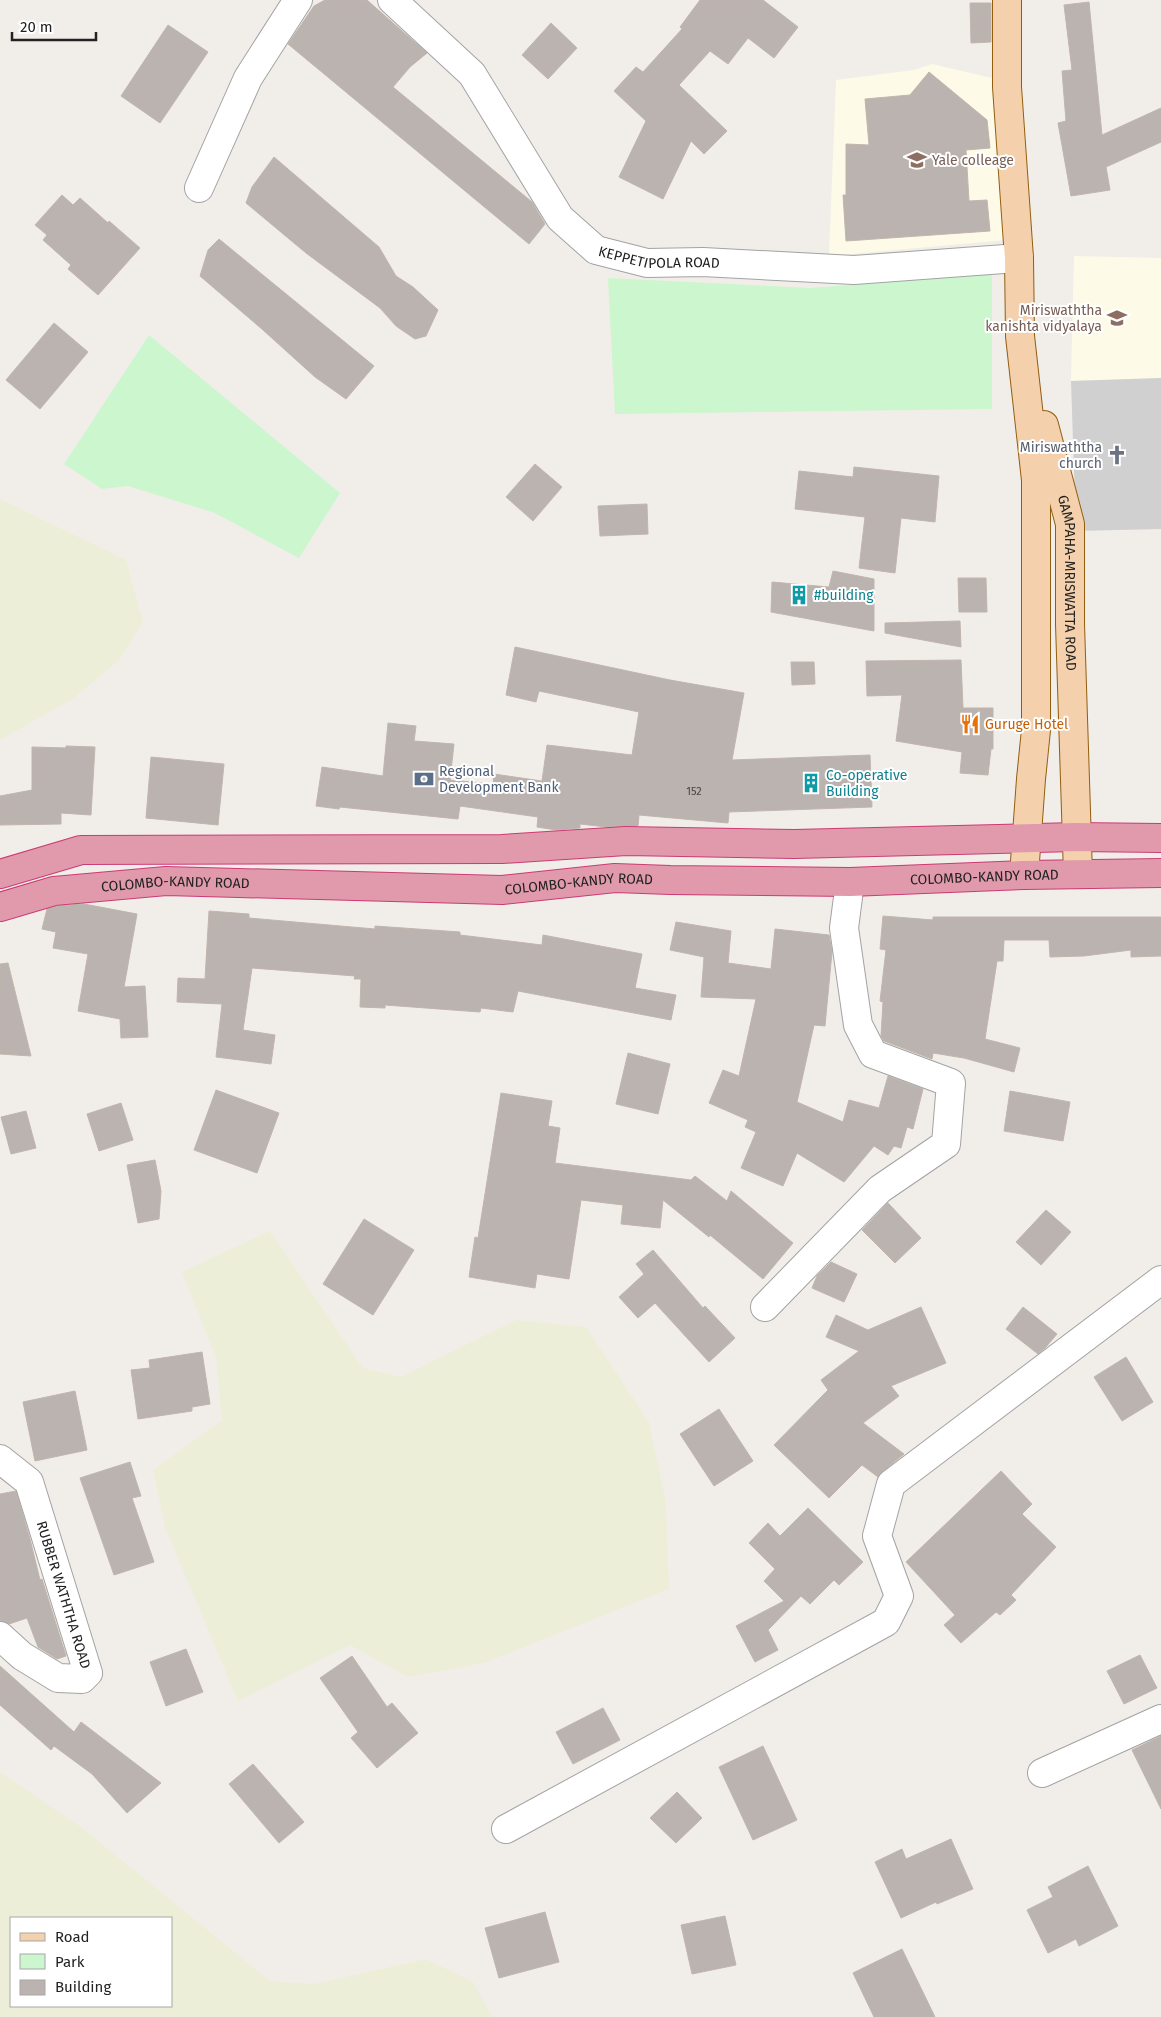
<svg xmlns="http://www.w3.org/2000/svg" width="1161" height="2017" font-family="'Fira Sans',sans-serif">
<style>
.education{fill:#fdfbe7}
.religious{fill:#d0d0d0}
.farmland{fill:#edeed7;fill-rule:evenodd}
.park{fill:#ccf6cd}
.building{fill:#bab3af;stroke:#c2b5ad}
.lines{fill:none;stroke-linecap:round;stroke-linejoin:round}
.minor-casing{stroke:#a3a3a3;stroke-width:30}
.major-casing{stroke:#925e0e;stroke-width:30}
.highway-casing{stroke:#cc3a75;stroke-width:30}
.minor{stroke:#fff;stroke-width:28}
.major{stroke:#f4d0ac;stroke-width:28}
.highway{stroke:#e09aab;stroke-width:28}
.labels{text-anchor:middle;stroke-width:4;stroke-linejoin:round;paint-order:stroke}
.number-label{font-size:11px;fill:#484645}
.education-label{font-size:14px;fill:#785e54;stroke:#fff;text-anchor:start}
.street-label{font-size:14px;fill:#222;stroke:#fff}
.worship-label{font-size:14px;fill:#5b616d;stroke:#fff;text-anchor:end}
.culture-label{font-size:14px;fill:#0d838f;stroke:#fff;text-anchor:start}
.food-label{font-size:14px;fill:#c56008;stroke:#fff;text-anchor:start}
.service-label{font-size:14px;fill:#4e5e75;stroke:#fff;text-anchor:start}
</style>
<rect width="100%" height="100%" fill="#f1eeea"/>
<g class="education">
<polygon points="932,64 996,79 1006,240 829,256 836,80 914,70"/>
<polygon points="1074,256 1161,258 1161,378 1071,381"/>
</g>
<polygon class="religious" points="1161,378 1161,529 1076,531 1071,381"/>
<g class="farmland">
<polygon points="0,499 126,560 143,622 119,660 74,698 0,740"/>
<polygon points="270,1231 363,1368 401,1377 516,1320 586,1327 649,1422 666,1503 669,1589 484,1663 408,1677 350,1645 238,1701 165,1527 153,1470 222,1420 216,1357 182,1272"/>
<path d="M0,1772L81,1827L270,1981L314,1984L426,1959L473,1982L492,2017H0ZM11,1918H171V2006H11Z"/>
</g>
<g class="park">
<polygon points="992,274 992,409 615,414 608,278 811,288"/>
<polygon points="149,335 340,493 299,558 215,513 128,486 102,489 64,464"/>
</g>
<g class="building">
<polygon points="325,0 367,0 427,53 410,67 393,87 532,202 545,224 529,244 288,44 314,6"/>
<polygon points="700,0 763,0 798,27 774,58 748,38 728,64 710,51 679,85 727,131 704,154 691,141 663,199 619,177 646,121 614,91 636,67 643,72 682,29 680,27"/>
<polygon points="1089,2 1102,135 1161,108 1161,142 1106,167 1110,190 1071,196 1058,123 1066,121 1062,71 1072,70 1064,5"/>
<polygon points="970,3 991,3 991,42 971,43"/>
<polygon points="551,23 577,48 548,79 522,55"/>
<polygon points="168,25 208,52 160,123 121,96"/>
<polygon points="929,72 987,120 990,148 966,150 969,201 987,200 990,231 846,241 843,195 846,195 846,144 869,145 865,99 910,95"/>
<polygon points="274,157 379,247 396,276 413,287 438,310 426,336 415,339 396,326 380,308 306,253 246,203 252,187"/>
<polygon points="62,195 73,205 80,198 108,223 109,221 140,248 98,295 68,269 71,265 43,240 47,235 35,225"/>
<polygon points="219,239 374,366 346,399 315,377 263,330 200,276 208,250"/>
<polygon points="54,323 88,352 40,409 6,380"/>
<polygon points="535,464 562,487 533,521 506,497"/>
<polygon points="854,467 939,476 935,522 901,518 895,573 859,568 865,517 795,509 799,471 853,477"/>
<polygon points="647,504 648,534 600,536 598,506"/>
<polygon points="833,571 874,579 874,631 771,612 772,582 829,587"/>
<polygon points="958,578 986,578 987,612 959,612"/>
<polygon points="960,621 961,647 885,633 885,623"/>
<polygon points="515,647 670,680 744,693 732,760 870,755 872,807 729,812 728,823 639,815 638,826 607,827 580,824 580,828 556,830 537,827 538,817 460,806 458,819 340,807 339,809 316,806 322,767 383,776 388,723 416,726 414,741 454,744 450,780 493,784 494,774 542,781 547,745 632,755 639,712 539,691 536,702 506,695"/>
<polygon points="961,660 963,708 993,708 993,749 991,749 988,775 960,773 962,752 896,741 902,695 867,696 866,661"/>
<polygon points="791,662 814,662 815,684 792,685"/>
<polygon points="66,746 95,747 91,815 61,813 61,824 0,825 0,796 32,790 32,747 66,748"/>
<polygon points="151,757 224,764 218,825 146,818"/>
<polygon points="84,904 137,914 124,987 145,986 148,1037 121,1038 120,1019 78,1011 88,954 53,948 56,932 42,929 47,909 57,906"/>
<polygon points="209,911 249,914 249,918 375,929 375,926 460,932 460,935 542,945 543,935 642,954 635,988 676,995 671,1020 518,991 513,1012 481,1008 480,1012 385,1005 385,1008 360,1007 361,979 354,979 355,976 252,968 243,1030 275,1035 271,1064 216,1057 222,1004 177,1002 178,978 205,979"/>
<polygon points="883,916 933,920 933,917 1161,917 1161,956 1131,957 1131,950 1084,956 1050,957 1049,940 1004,940 1003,961 997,961 985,1039 1020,1048 1014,1072 964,1058 933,1053 932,1059 884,1041 881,1036 883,1002 880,1001 886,950 880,949"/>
<polygon points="676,922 731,931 728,963 771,969 775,929 829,935 832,952 825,1026 814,1025 797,1102 843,1122 849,1100 879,1108 888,1076 923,1089 913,1129 907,1127 901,1148 894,1146 888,1155 874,1146 844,1182 797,1153 783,1186 741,1168 756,1132 745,1127 748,1120 709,1103 723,1070 739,1076 756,999 701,997 704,957 670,950"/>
<polygon points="8,963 31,1056 0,1054 0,964"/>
<polygon points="628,1053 670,1064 658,1114 616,1104"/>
<polygon points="216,1090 279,1113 257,1173 194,1150"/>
<polygon points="1010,1091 1070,1102 1063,1141 1004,1131"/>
<polygon points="501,1093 552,1101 548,1126 560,1128 555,1163 691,1180 695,1176 727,1201 731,1191 793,1243 763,1279 710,1235 709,1237 663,1200 660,1228 621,1224 623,1205 581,1200 569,1279 537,1274 535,1288 469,1277 475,1237 478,1238"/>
<polygon points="121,1103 133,1140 99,1151 87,1114"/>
<polygon points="26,1111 36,1148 11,1154 1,1117"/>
<polygon points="155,1160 161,1191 159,1219 138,1223 127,1165"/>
<polygon points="888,1203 921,1238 895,1263 862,1230"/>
<polygon points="1046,1210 1071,1232 1041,1265 1016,1242"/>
<polygon points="364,1219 414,1250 373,1315 323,1284"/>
<polygon points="653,1250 703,1308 705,1306 735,1338 709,1362 655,1303 638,1318 619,1297 644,1274 636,1264"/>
<polygon points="831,1262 857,1274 844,1302 812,1288 817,1276"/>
<polygon points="921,1307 946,1363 891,1386 899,1396 863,1423 904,1454 882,1472 878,1477 862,1465 829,1498 774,1445 828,1390 821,1380 859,1351 826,1337 836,1315 868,1330"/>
<polygon points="1023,1307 1057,1334 1046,1347 1038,1354 1006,1329"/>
<polygon points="202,1352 210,1404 192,1407 192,1411 138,1419 131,1370 150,1368 149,1360"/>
<polygon points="1126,1357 1153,1402 1122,1421 1094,1377"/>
<polygon points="75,1391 87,1450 35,1461 23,1402"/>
<polygon points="719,1409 753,1461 714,1486 680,1434"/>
<polygon points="130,1462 141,1496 132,1498 154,1562 114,1575 80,1478"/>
<polygon points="1001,1471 1032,1504 1022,1514 1056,1547 1011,1595 1016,1600 1000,1615 996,1612 961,1643 944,1625 955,1615 906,1562"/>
<polygon points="16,1491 30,1539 40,1580 42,1579 66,1656 57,1659 38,1647 27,1618 9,1624 0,1621 0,1494"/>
<polygon points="808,1508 863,1562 839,1585 834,1580 810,1604 801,1596 768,1630 778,1650 755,1662 736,1626 784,1601 764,1581 775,1569 749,1543 768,1523 780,1536"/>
<polygon points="186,1649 203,1692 166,1706 150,1662"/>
<polygon points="1140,1655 1157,1688 1124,1704 1107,1671"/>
<polygon points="352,1656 387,1707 392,1703 418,1733 377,1768 351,1738 358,1732 320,1678"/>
<polygon points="0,1666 74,1732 81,1722 161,1783 127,1813 92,1774 54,1746 51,1750 0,1705"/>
<polygon points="603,1708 620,1740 573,1764 556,1732"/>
<polygon points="1161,1736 1161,1809 1132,1750"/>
<polygon points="763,1746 797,1820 753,1840 719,1767"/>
<polygon points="253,1764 304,1822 279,1843 229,1784"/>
<polygon points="677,1792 702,1818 676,1843 650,1818"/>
<polygon points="951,1839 973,1889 937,1904 936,1902 901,1918 875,1862 902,1849 906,1859"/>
<polygon points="1088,1866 1118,1926 1079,1946 1076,1939 1048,1953 1027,1910 1053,1897 1048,1887"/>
<polygon points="545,1912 559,1962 499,1978 485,1928"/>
<polygon points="725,1916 736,1965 692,1974 681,1925"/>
<polygon points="902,1949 935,2017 874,2017 853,1973"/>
</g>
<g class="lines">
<defs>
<g id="minor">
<path id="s1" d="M392,0L472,74L560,218L596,250L647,263L703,262L854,270L1019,258"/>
<polyline points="199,188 248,78 298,0"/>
<polyline points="765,1307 880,1189 946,1144 951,1083 873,1054 858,1025 844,928 850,882"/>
<path id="s2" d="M0,1459L29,1482L88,1673L82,1679L58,1678L22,1656L0,1636"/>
<polyline points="1042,1773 1161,1719"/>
<polyline points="506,1829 886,1622 899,1596 877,1536 891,1484 1161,1280"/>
</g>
<g id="major">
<polyline points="1007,0 1007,87 1019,258 1020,336 1036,480 1036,730 1031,779 1024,875"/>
<path id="s3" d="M1044,425L1070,524V624L1078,874"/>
</g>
<g id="highway">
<polyline points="0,874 81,850 502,849 626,841 794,844 1076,837 1161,838"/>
<path id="s4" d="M0,907L54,891L166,881L502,890L615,878L670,880L850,882L1024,875L1161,873"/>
</g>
</defs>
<use href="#minor" class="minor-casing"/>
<use href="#major" class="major-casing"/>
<use href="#highway" class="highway-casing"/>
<use href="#minor" class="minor"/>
<use href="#major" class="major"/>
<use href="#highway" class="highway"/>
</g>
<defs>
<symbol id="school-bare" viewBox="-9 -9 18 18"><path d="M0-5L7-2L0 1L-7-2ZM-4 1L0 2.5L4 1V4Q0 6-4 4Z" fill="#8d6e63" stroke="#fff" stroke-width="2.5" paint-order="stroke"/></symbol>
<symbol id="church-bare" viewBox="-9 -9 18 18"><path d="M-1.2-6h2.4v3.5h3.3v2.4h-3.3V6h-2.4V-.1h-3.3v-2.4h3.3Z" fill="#6b7280" stroke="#fff" stroke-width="2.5" paint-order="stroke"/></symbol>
<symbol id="building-bare" viewBox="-9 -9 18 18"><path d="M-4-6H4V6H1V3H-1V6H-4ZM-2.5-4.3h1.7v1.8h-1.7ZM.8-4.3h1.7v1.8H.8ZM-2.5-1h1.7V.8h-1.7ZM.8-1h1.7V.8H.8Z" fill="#0f9aa8" stroke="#fff" stroke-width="2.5" paint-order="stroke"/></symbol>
<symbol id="restaurant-bare" viewBox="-9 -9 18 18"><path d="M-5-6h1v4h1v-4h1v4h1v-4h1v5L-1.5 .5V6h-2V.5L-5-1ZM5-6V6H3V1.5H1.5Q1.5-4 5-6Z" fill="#e8710a" stroke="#fff" stroke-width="2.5" paint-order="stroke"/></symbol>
<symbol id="bank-bare" viewBox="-9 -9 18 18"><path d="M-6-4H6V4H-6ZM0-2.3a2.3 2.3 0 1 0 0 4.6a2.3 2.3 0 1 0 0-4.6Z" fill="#5c6f8a" stroke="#fff" stroke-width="2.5" paint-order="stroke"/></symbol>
</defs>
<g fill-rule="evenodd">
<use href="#school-bare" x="903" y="146" width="28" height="28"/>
<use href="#school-bare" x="1103" y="304" width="28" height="28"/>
<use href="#church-bare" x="1103" y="441" width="28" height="28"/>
<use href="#building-bare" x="785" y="581" width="28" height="28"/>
<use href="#restaurant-bare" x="956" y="710" width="28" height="28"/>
<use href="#bank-bare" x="410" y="765" width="28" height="28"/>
<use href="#building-bare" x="797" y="769" width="28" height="28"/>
</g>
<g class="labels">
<g class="number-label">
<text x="694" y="795">152</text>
</g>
<g class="education-label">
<text x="932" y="165">Yale colleage</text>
<text x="1102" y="315" text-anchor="end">Miriswaththa<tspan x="1102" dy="16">kanishta vidyalaya</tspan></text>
</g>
<g class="street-label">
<text dy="5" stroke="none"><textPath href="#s1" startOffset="390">KEPPETIPOLA ROAD</textPath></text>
<text dy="5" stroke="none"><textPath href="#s3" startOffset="161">GAMPAHA-MRISWATTA ROAD</textPath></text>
<text dy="5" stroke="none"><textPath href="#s4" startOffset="988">COLOMBO-KANDY ROAD</textPath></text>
<text dy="5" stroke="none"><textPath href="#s4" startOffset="178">COLOMBO-KANDY ROAD</textPath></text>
<text dy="5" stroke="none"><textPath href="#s4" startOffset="582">COLOMBO-KANDY ROAD</textPath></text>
<text dy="5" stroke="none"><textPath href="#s2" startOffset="155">RUBBER WATHTHA ROAD</textPath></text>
</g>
<g class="worship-label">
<text x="1102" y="452">Miriswaththa<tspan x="1102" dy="16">church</tspan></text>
</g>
<g class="culture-label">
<text x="814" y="600">#building</text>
<text x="826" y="780">Co-operative<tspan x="826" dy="16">Building</tspan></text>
</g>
<g class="food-label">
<text x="985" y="729">Guruge Hotel</text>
</g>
<g class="service-label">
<text x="439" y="776">Regional<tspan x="439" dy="16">Development Bank</tspan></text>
</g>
</g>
<rect x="10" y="1917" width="162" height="90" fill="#ffffff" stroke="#a7a7a7"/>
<rect x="20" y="1933" width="25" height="8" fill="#f4d0ac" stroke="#a7a7a7"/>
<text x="55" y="1942" font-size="15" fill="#222222">Road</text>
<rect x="20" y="1954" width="25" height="15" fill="#ccf6cd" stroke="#a7a7a7"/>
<text x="55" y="1967" font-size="15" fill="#222222">Park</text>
<rect x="20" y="1980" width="25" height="15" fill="#bab3af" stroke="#a7a7a7"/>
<text x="55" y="1992" font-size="15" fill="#222222">Building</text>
<path d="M12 32v8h84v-8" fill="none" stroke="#222222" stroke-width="2.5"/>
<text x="20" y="32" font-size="15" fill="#222222" stroke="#ffffff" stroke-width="4" paint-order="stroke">20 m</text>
</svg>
